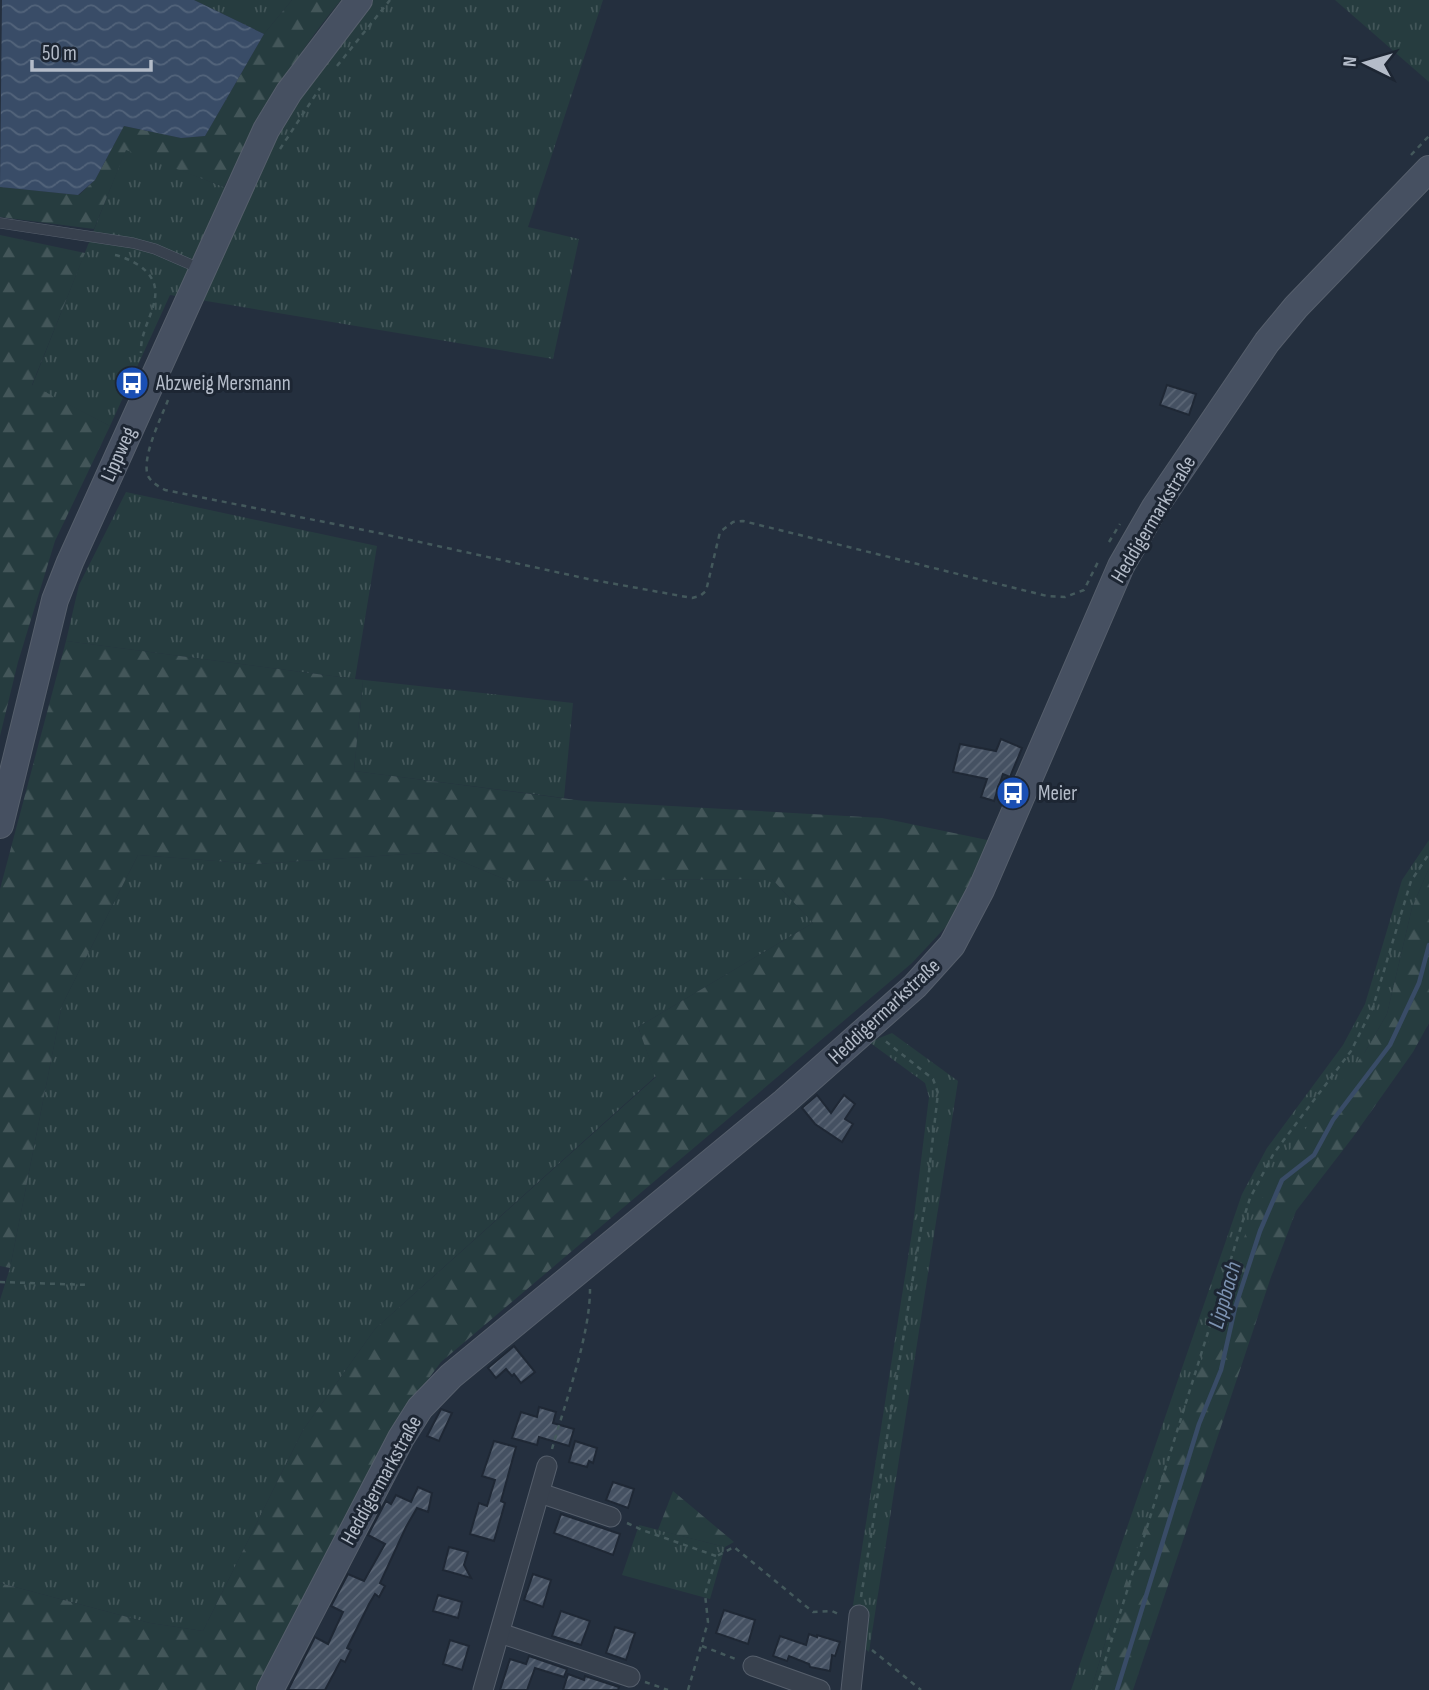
<svg xmlns="http://www.w3.org/2000/svg" width="1429" height="1690" font-family="'Sofia Sans Condensed',sans-serif">
<style>
.grass{fill:url(#grass-tufts)}
.forest{fill:url(#forest-firs)}
.water{fill:url(#water-waves)}
.lines{fill:none;stroke-linecap:round;stroke-linejoin:round}
.stream{stroke:#394c67;stroke-width:4.5}
.building{fill:url(#building-hatch);stroke:#1f2835;stroke-width:2}
.lane-casing{stroke:#565f6c;stroke-width:11}
.street-casing{stroke:#565f6c;stroke-width:21}
.secondary-casing{stroke:#565f6c;stroke-width:28}
.path{stroke:#44595c;stroke-width:2.5;stroke-dasharray:5 5;stroke-linecap:butt}
.lane{stroke:#38414e;stroke-width:10}
.street{stroke:#38414e;stroke-width:19}
.secondary{stroke:#465061;stroke-width:26}
.labels{text-anchor:middle;stroke-width:6;stroke-linejoin:round;paint-order:stroke}
.poi-label{font-size:21px;fill:#b4bcc9;stroke:#1d2633;text-anchor:start}
.street-label{font-size:21px;fill:#b4bcc9;stroke:#1d2633}
.water-label{font-size:23px;font-style:italic;fill:#7c92b1;stroke:#1d2633}
</style>
<defs>
<pattern id="grass-tufts" width="24" height="20" patternUnits="userSpaceOnUse" patternTransform="scale(1.75)"><rect width="24" height="20" fill="#263c3f"/><path d="M3 7l-1-3M5 7V3M7 7l1-3M15 17l-1-3M17 17v-4M19 17l1-3" fill="none" stroke="#435659"/></pattern>
<pattern id="forest-firs" width="22" height="20" patternUnits="userSpaceOnUse" patternTransform="scale(1.75)"><rect width="22" height="20" fill="#263c3f"/><path d="M5 1l3.5 6h-7zM16 11l3.5 6h-7z" fill="#435659"/></pattern>
<pattern id="water-waves" width="16" height="10" patternUnits="userSpaceOnUse" patternTransform="scale(1.75)"><rect width="16" height="10" fill="#394c67"/><path d="M0 5q4-4 8 0t8 0" fill="none" stroke="#53647b"/></pattern>
<pattern id="building-hatch" width="6" height="6" patternUnits="userSpaceOnUse" patternTransform="scale(1.75)"><rect width="6" height="6" fill="#455162"/><path d="M-1 1l2-2M0 6l6-6M5 7l2-2" fill="none" stroke="#5d6877"/></pattern>
</defs>
<rect width="100%" height="100%" fill="#242f3e"/>
<g class="grass">
<polygon points="194,0 292,0 264,34"/>
<polygon points="369,0 603,0 528,227 579,239 553,359 170,295 110,426 32,386 126,149 224,187 250,178 300,89"/>
<polygon points="1335,0 1429,0 1429,82"/>
<polygon points="126,492 377,546 355,679 573,703 564,798 354,771 363,680 66,641 79,585"/>
<polygon points="1429,840 1429,868 1412,908 1387,1014 1365,1052 1150,1518 1108,1633 1091,1690 1071,1690 1242,1194 1267,1148 1343,1045 1365,1004 1402,880"/>
<polygon points="439,852 509,881 772,879 813,923 638,1027 656,1076 375,1329 303,1430 203,1631 150,1623 0,1583 0,1300 10,1268 62,1005 138,855 256,864"/>
<polygon points="892,1033 958,1081 869,1652 851,1637 853,1605 912,1232 929,1097 925,1083 869,1042"/>
<polygon points="639,1525 725,1547 710,1599 622,1575"/>
</g>
<g class="forest">
<path d="M292,0H341C293,57 259,121 224,187L126,150L94,229L0,217V187L79,195L95,180L124,126L181,138L205,136L264,34Z"/>
<polygon points="0,235 85,253 32,385 110,426 55,541 18,662 0,736"/>
<polygon points="66,641 363,680 354,771 584,801 882,818 992,841 955,917 912,963 441,1362 403,1413 257,1690 0,1690 0,1583 150,1623 203,1631 303,1430 375,1329 656,1077 638,1027 813,923 772,879 509,881 439,852 256,864 138,855 62,1005 10,1268 0,1266 0,889"/>
<polygon points="1429,868 1429,1023 1413,1052 1353,1137 1296,1211 1271,1277 1133,1690 1091,1690 1108,1633 1245,1235 1280,1162 1365,1052 1387,1014 1412,908"/>
<polygon points="673,1491 734,1542 725,1547 658,1530"/>
</g>
<polygon class="water" points="2,0 194,0 264,34 205,136 181,138 124,126 95,180 78,195 0,187"/>
<g class="lines">
<polyline class="stream" points="1117,1690 1199,1424 1221,1370 1235,1308 1260,1231 1282,1180 1314,1155 1333,1120 1390,1045 1419,983 1429,945"/>
</g>
<g class="building">
<polygon points="1167,385 1196,394 1189,415 1160,405"/>
<polygon points="1001,739 1022,748 1010,777 1003,774 994,801 981,797 987,779 953,772 960,744 996,751"/>
<polygon points="817,1095 831,1113 844,1095 855,1104 845,1119 853,1124 842,1142 815,1124 802,1108"/>
<polygon points="514,1346 535,1372 521,1383 514,1374 512,1376 506,1369 496,1378 488,1368"/>
<polygon points="539,1407 556,1412 553,1423 574,1429 569,1446 539,1437 537,1445 512,1438 521,1412 537,1417"/>
<polygon points="441,1409 452,1413 439,1441 427,1436"/>
<polygon points="494,1441 516,1447 501,1501 505,1503 494,1541 470,1534 479,1503 487,1506 495,1480 482,1476"/>
<polygon points="575,1441 597,1448 593,1463 589,1461 587,1467 569,1462"/>
<polygon points="613,1482 634,1489 628,1508 606,1500"/>
<polygon points="418,1487 432,1493 428,1512 417,1508 406,1527 380,1583 385,1586 379,1597 375,1594 369,1604 347,1648 351,1650 345,1662 341,1660 325,1690 288,1690 315,1637 328,1644 343,1612 331,1606 348,1574 364,1581 385,1544 368,1535 386,1501 391,1504 396,1495 411,1502"/>
<polygon points="561,1514 620,1534 613,1555 554,1533"/>
<polygon points="449,1547 468,1552 464,1565 471,1578 443,1570"/>
<polygon points="533,1574 551,1580 543,1607 524,1600"/>
<polygon points="438,1595 462,1602 458,1618 433,1611"/>
<polygon points="724,1610 755,1620 748,1644 716,1633"/>
<polygon points="561,1611 590,1621 581,1645 552,1636"/>
<polygon points="615,1627 635,1633 626,1660 606,1653"/>
<polygon points="809,1634 817,1637 817,1635 840,1642 835,1656 832,1655 830,1671 810,1667 809,1664 789,1656 787,1661 773,1656 780,1636 806,1645"/>
<polygon points="450,1640 469,1646 462,1670 443,1664"/>
<polygon points="529,1656 567,1669 564,1677 535,1668 527,1690 500,1690 510,1659 526,1664"/>
<polygon points="568,1674 584,1680 585,1676 619,1687 618,1690 563,1690"/>
</g>
<g class="lines">
<defs>
<polyline id="lane" points="0,223 133,243 155,249 201,269"/>
<g id="street">
<polyline points="540,1493 611,1517"/>
<polyline points="500,1633 630,1677"/>
<polyline points="753,1666 820,1690"/>
<polyline points="483,1690 547,1466"/>
<polyline points="851,1690 859,1615"/>
</g>
<g id="secondary">
<polyline points="0,825 55,600 70,562 266,130 289,92 359,0"/>
<polyline points="270,1690 401,1438 420,1408 451,1376 784,1102 915,986 952,945 981,890 1121,566 1155,507 1267,342 1296,307 1429,169"/>
</g>
</defs>
<use href="#lane" class="lane-casing"/>
<use href="#street" class="street-casing"/>
<use href="#secondary" class="secondary-casing"/>
<g class="path">
<polyline points="337,66 390,0"/>
<polyline points="280,149 320,88"/>
<polyline points="1411,155 1429,136"/>
<path d="M115,255C124,257 132,261 140,266C175,292 139,321 141,353"/>
<path d="M168,400C161,418 141,458 148,476C152,483 158,486 165,490L374,532L588,579L692,598L700,596L706,591L720,532L733,522L743,521L1047,596L1065,597L1084,590L1099,560"/>
<polyline points="1109,542 1120,524"/>
<polyline points="0,1282 89,1285"/>
<path d="M552,1449C565,1403 590,1336 590,1289"/>
<polyline points="627,1523 642,1530 716,1556"/>
<polyline points="861,1597 926,1198 938,1093 933,1079 884,1040"/>
<polyline points="702,1646 738,1660"/>
<polyline points="872,1650 921,1690"/>
<polyline points="645,1682 668,1690"/>
<polyline points="688,1690 708,1622 705,1594 717,1556 734,1547 813,1612 832,1611 840,1615"/>
<polyline points="1096,1690 1250,1198 1274,1153 1351,1051 1373,1007 1411,881 1429,854"/>
</g>
<use href="#lane" class="lane"/>
<use href="#street" class="street"/>
<use href="#secondary" class="secondary"/>
</g>
<defs>
<symbol id="bus-disc" viewBox="-11 -11 22 22"><circle r="9.5" fill="#1a4fb4" stroke="#1d2633"/><path d="M-5-6H5V4H4V6H2V4H-2V6H-4V4H-5ZM-3.5-4V0h7V-4ZM-3.5 1.2v1.5H-2V1.2ZM2 1.2v1.5H3.5V1.2Z" fill="#fff"/></symbol>
</defs>
<g fill-rule="evenodd">
<use href="#bus-disc" x="113" y="364" width="38" height="38"/>
<use href="#bus-disc" x="994" y="774" width="38" height="38"/>
</g>
<g class="labels">
<g class="poi-label">
<text x="156" y="390">Abzweig Mersmann</text>
<text x="1038" y="800">Meier</text>
</g>
<g class="street-label">
<text transform="translate(118 454) rotate(-66)" y="7">Lippweg</text>
<text transform="translate(1153 519) rotate(-59)" y="7">Heddigermarkstraße</text>
<text transform="translate(884 1011) rotate(-43)" y="7">Heddigermarkstraße</text>
<text transform="translate(381 1480) rotate(-61)" y="7">Heddigermarkstraße</text>
</g>
<g class="water-label">
<text transform="translate(1224 1295) rotate(-74)" y="8">Lippbach</text>
</g>
</g>
<g transform="translate(1366 63) rotate(275)" stroke="#1d2633" stroke-width="5" paint-order="stroke">
<path d="M0-5L12 26L0 18L-12 26Z" fill="#b4bcc9"/>
<text y="-10" font-size="19" font-weight="bold" text-anchor="middle" fill="#b4bcc9">N</text>
</g>
<path d="M32 60v10h119v-10" fill="none" stroke="#b4bcc9" stroke-width="3.5"/>
<text x="42" y="60" font-size="21" fill="#b4bcc9" stroke="#1d2633" stroke-width="5" paint-order="stroke">50 m</text>
</svg>
